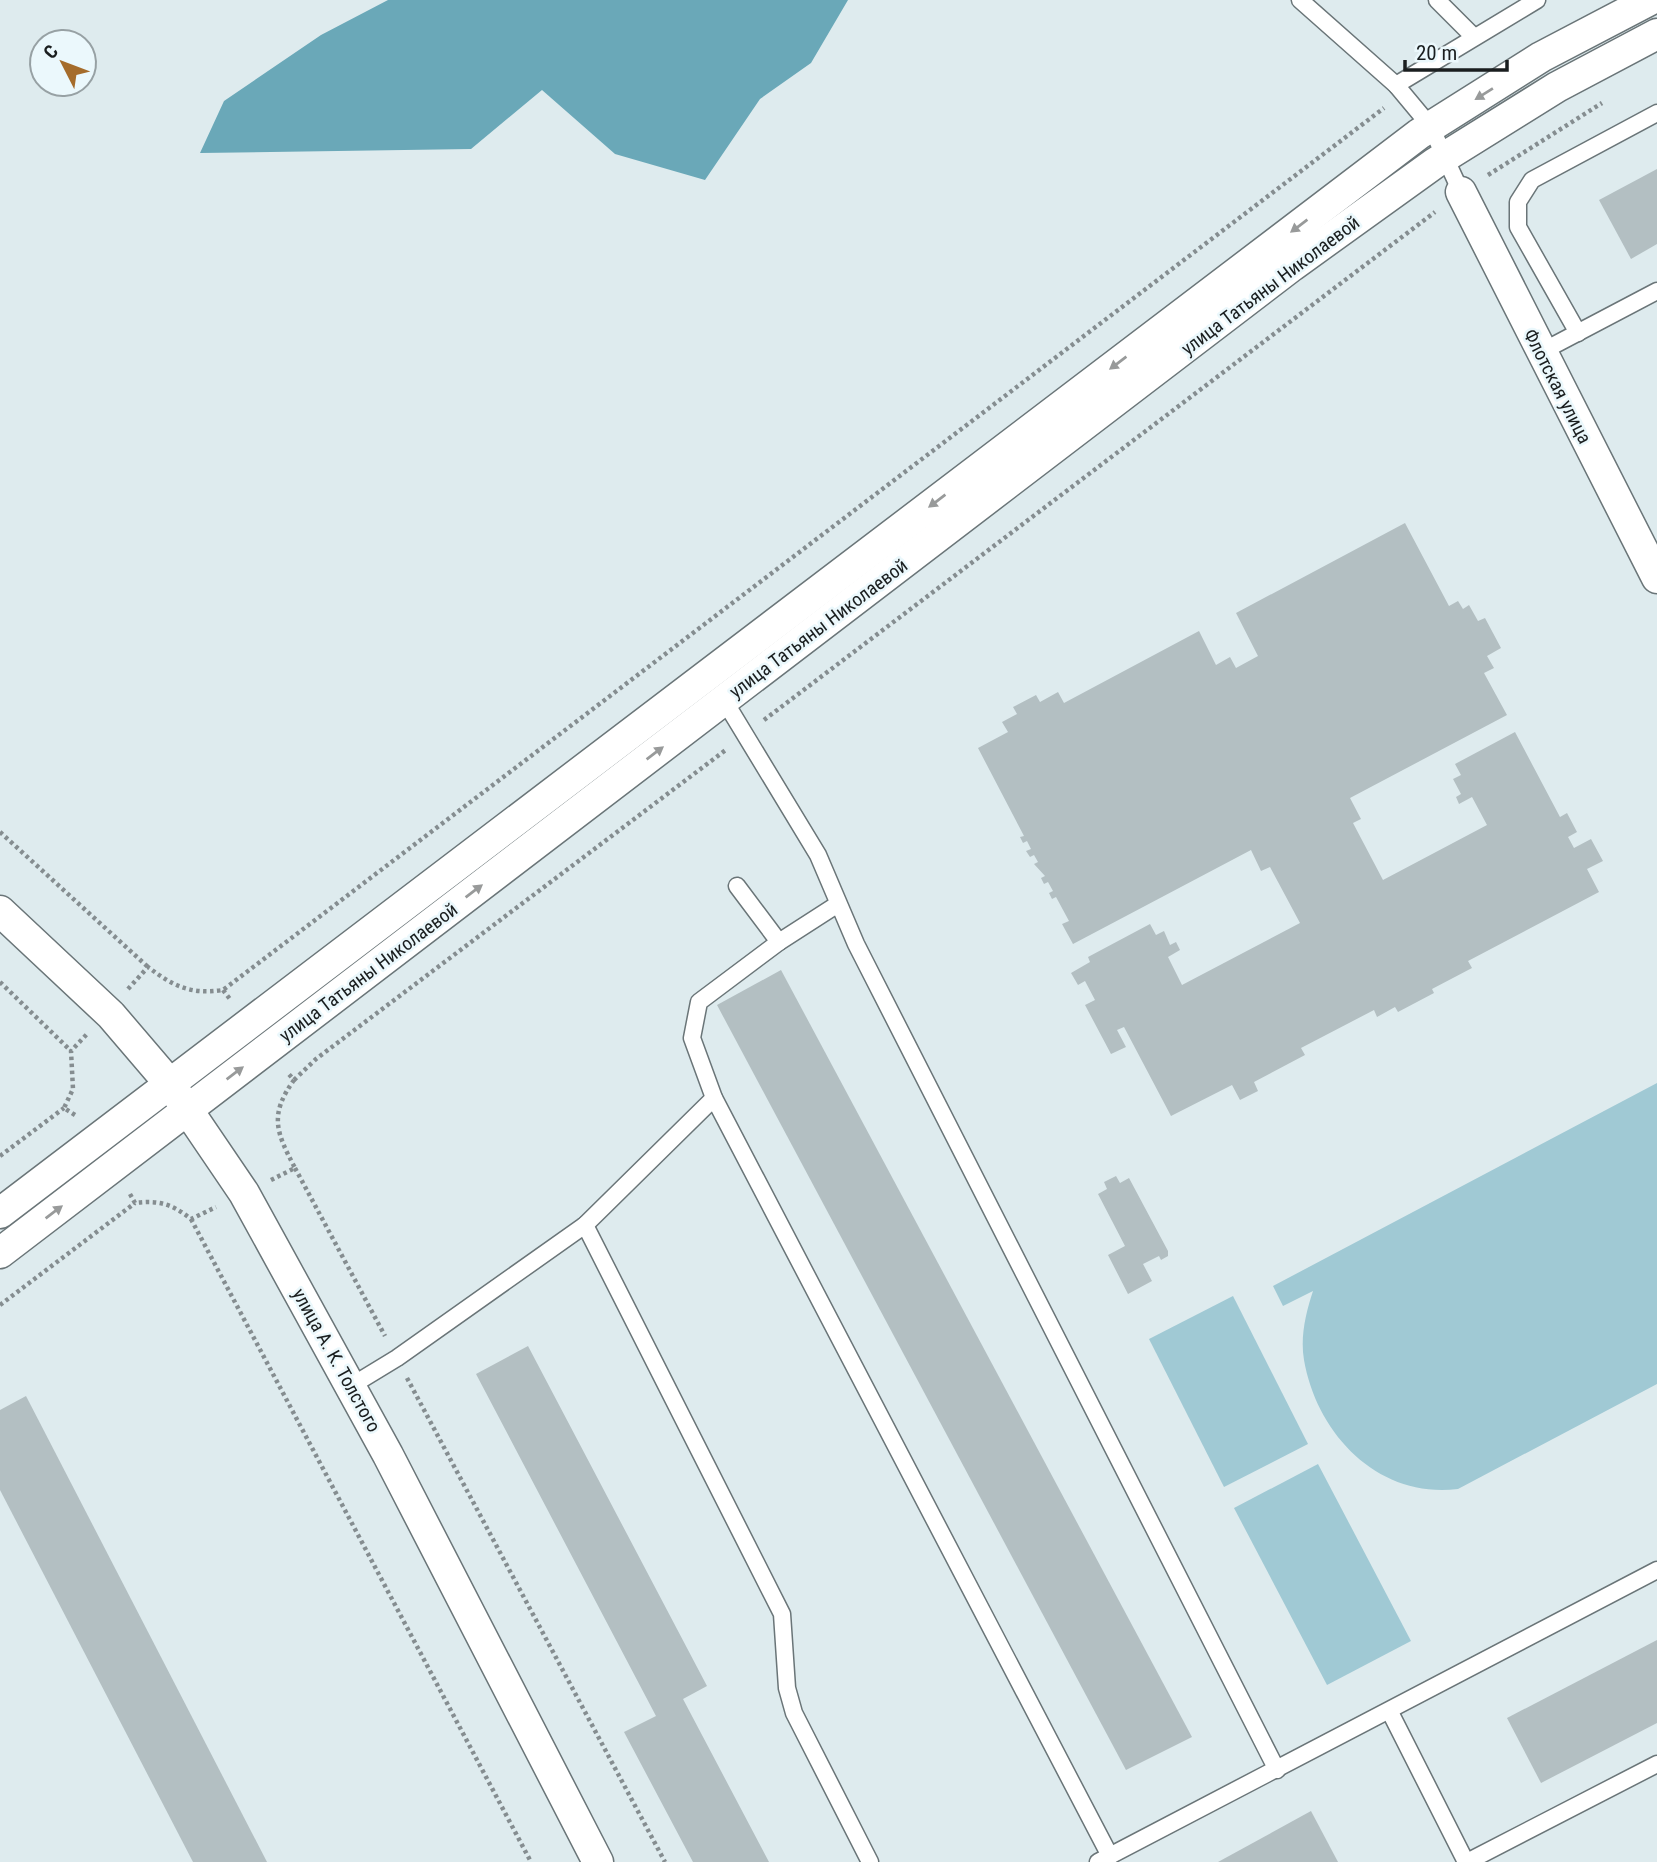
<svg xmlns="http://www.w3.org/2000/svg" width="1657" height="1862" font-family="'Roboto Condensed',sans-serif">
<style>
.green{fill:#a0c9d4}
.water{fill:#6aa8b8}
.building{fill:#b3bfc2}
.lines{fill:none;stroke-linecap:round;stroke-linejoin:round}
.lane-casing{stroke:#6a7578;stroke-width:19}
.street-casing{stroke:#6a7578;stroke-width:33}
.path{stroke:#858d90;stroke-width:4.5;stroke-dasharray:3.5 3.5;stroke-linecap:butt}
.lane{stroke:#fff;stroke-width:16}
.street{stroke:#fff;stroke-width:30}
.oneway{fill:#989a9a}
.labels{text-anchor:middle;stroke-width:5;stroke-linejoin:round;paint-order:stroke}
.street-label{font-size:19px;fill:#1a1e1f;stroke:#ebf8fc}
</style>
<rect width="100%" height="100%" fill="#deebee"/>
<g class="green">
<path d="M1657,1083V1384L1458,1489C1379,1499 1317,1435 1304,1360C1300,1337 1306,1312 1313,1291L1283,1306L1273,1286Z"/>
<polygon points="1233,1296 1308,1444 1224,1487 1149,1339"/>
<polygon points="1318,1464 1411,1641 1327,1685 1234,1508"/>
</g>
<polygon class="water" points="388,0 848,0 811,63 760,99 705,180 615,154 542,90 471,149 200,153 224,101 321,35"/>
<g class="building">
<polygon points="1657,169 1657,244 1631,259 1599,200"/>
<polygon points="1405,523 1449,606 1458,601 1463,609 1469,605 1478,621 1485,618 1501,648 1487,656 1494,668 1484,673 1507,715 1350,798 1361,819 1353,823 1383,880 1487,825 1472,797 1459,804 1456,797 1461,794 1453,779 1461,775 1455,764 1515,732 1560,817 1567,813 1577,832 1568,837 1574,848 1591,839 1603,861 1587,869 1599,892 1468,961 1472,968 1432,989 1434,993 1398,1012 1395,1007 1377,1017 1374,1010 1301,1048 1305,1055 1254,1082 1258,1091 1240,1100 1232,1085 1171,1116 1124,1027 1117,1030 1126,1047 1111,1054 1085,1005 1095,1000 1085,981 1078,985 1071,973 1090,962 1088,957 1150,924 1156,935 1164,931 1170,945 1176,942 1180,950 1168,957 1182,985 1300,923 1270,867 1261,871 1251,850 1073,944 1062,924 1069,921 1056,897 1052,899 1049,893 1053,891 1048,882 1044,884 1041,878 1045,876 1034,864 1038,862 1034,855 1030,857 1026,851 1031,849 1027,841 1023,843 1020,837 1024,836 978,748 1008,732 1002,722 1017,714 1013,707 1036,695 1040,702 1058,692 1064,703 1199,631 1216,665 1230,657 1236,668 1258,656 1236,613"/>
<polygon points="781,970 1192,1737 1126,1770 717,1005"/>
<polygon points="1116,1176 1120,1183 1129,1178 1168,1251 1168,1256 1161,1260 1159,1256 1143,1264 1152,1281 1128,1294 1108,1255 1125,1246 1098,1194 1107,1189 1104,1182"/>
<polygon points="528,1346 707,1686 683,1699 769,1862 693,1862 624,1732 656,1716 476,1374"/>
<polygon points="26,1396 267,1862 193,1862 0,1490 0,1410"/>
<polygon points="1657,1640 1657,1723 1541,1783 1507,1718"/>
<polygon points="1311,1811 1338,1862 1218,1862"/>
</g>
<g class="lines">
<defs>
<g id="lane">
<polyline points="1300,0 1396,85 1431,127 1461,192"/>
<polyline points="1437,0 1473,36"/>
<polyline points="1396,85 1537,0"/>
<polyline points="1578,333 1518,227 1518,202 1532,180 1657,113"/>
<polyline points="1541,352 1657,291"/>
<polyline points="724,700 818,855 856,944 1277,1770"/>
<polyline points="737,886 779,942"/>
<polyline points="838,904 779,942 699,1002 692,1038 714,1098 1110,1856"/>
<polyline points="585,1225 782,1614 787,1688 794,1713 870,1862"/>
<polyline points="351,1386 397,1358 585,1225 714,1098"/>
<polyline points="1390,1712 1466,1862"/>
<polyline points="1098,1862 1657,1570"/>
<polyline points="1467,1862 1657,1764"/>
</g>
<g id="street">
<polyline points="1461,192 1657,578"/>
<polyline points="0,911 111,1015 170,1084 244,1193 388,1455 598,1862"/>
<polyline points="0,1213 1419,134 1541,57 1650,0"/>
<polyline points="0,1253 1292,266 1435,163 1557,87 1657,34"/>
</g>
</defs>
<use href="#lane" class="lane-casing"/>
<use href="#street" class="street-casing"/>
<g class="path">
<polyline points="1488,175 1602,103"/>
<polyline points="764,720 1435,212"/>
<polyline points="0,832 148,967"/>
<polyline points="0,982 71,1051"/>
<path d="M128,989L148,967C173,986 191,995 223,990L1384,108"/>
<polyline points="223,990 230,999"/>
<polyline points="294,1080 316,1059 727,749"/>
<polyline points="75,1115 64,1108 73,1089 71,1051 87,1034"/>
<polyline points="0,1156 64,1108"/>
<polyline points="295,1168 385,1336"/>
<path d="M271,1180L295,1168C276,1132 269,1115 294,1080L287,1072"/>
<path d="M130,1194L135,1203C159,1200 172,1204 191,1219L216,1207"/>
<polyline points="191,1219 531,1862"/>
<polyline points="0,1305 135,1203"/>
<polyline points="407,1378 665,1862"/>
</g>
<use href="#lane" class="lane"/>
<use href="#street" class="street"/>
</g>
<defs><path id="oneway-solid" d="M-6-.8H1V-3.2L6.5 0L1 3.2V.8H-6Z" transform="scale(1.75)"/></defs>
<g class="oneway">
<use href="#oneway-solid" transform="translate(1484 94) rotate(148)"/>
<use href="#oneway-solid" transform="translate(1299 226) rotate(143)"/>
<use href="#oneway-solid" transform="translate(1118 363) rotate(143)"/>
<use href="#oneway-solid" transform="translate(937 501) rotate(143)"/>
<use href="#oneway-solid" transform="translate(655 753) rotate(-37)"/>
<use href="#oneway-solid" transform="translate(474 891) rotate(-37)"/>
<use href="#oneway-solid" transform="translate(235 1073) rotate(-37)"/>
<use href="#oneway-solid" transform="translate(54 1212) rotate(-37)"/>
</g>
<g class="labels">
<g class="street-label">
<text transform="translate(1270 285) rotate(-37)" y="7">улица Татьяны Николаевой</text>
<text transform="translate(1558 386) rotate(63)" y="7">Флотская улица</text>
<text transform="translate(818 628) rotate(-37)" y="7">улица Татьяны Николаевой</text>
<text transform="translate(368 972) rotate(-37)" y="7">улица Татьяны Николаевой</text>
<text transform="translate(337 1360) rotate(61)" y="7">улица А. К. Толстого</text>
</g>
</g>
<g transform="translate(63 63) rotate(312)"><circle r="33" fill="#ebf8fc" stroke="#97a1a4" stroke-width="2"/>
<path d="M0-5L12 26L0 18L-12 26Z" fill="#a56c2b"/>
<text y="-10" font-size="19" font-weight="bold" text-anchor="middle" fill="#1a1e1f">С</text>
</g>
<path d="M1405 60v10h102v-10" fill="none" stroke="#1a1e1f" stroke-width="3.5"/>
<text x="1416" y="60" font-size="21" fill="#1a1e1f" stroke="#ebf8fc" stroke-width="5" paint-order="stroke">20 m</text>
</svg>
